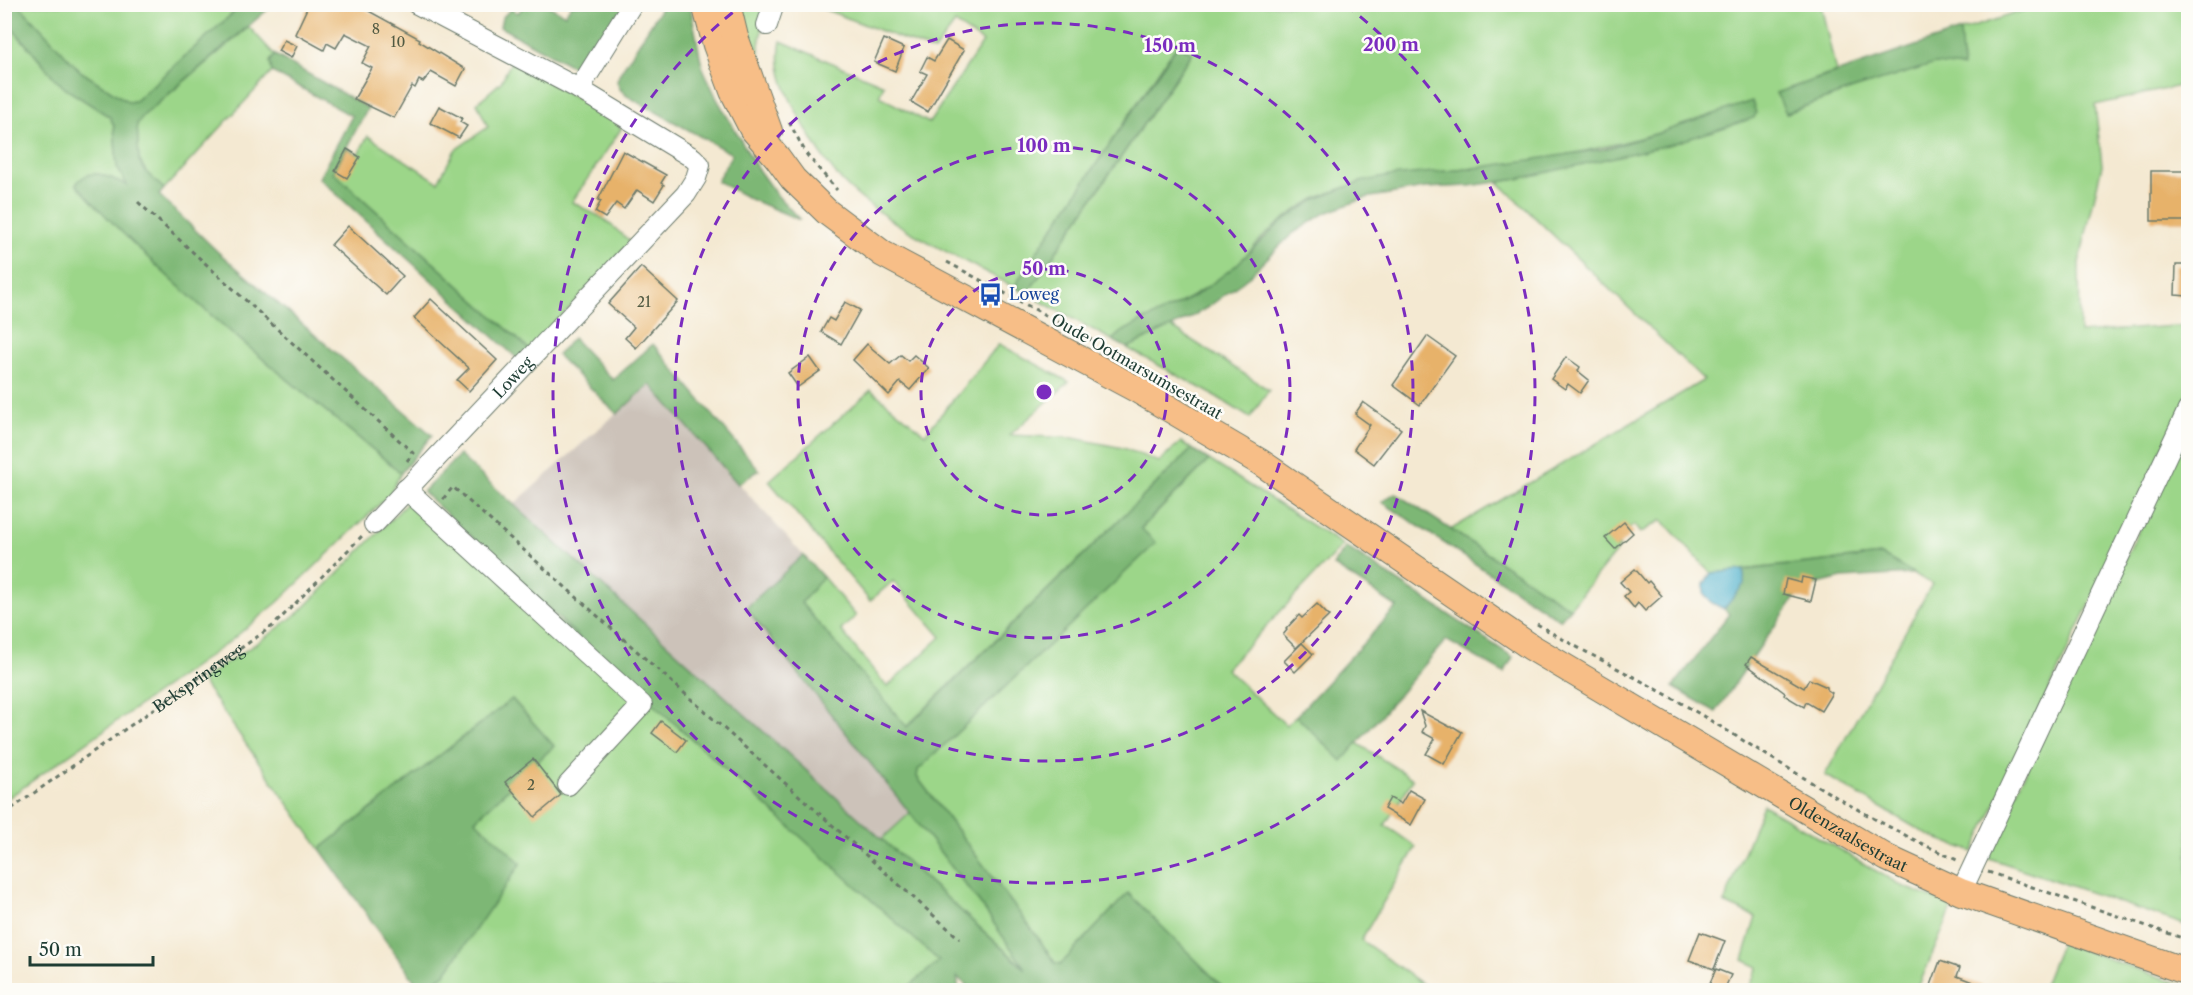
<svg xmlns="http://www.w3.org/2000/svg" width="2193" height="995" font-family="'Libre Caslon Text',serif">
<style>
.industrial{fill:#ccc2b9}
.green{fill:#9cd689;stroke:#5e8a5e;stroke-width:1.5}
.forest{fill:#7db775;stroke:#4e7a54;stroke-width:1.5}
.water{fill:#4db0cc;stroke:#367680;stroke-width:1.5}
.building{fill:#e7b26a}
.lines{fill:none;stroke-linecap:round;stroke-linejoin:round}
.minor-casing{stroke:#6a796b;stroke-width:22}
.major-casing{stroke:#6a796b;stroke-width:28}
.path{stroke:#6a796b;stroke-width:3;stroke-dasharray:4.5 4.5;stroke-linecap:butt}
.minor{stroke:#fff;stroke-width:20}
.major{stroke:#f7be87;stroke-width:26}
.ring{fill:none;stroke:#7b2cbf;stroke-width:3;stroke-dasharray:10 8}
.labels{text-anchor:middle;stroke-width:5;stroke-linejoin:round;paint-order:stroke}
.number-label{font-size:14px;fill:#515a42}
.transit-label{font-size:16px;fill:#164399;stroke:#fdfcf7;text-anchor:start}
.street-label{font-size:16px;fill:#1f3d34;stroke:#fdfcf7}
.centre{fill:#7b2cbf;stroke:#fdfcf7;stroke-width:3}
.ring-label{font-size:18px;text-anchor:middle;font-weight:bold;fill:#7b2cbf;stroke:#fdfcf7;stroke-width:5;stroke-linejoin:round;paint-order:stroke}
</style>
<rect width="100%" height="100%" fill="#fdfcf7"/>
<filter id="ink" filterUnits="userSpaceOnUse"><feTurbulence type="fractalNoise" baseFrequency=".0167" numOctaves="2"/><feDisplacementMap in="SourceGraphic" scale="12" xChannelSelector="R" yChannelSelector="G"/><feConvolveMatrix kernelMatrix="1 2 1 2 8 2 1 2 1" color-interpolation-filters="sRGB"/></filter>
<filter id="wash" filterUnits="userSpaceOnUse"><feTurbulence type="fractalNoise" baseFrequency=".008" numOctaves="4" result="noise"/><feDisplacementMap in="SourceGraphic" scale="24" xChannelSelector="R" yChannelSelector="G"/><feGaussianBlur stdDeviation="1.35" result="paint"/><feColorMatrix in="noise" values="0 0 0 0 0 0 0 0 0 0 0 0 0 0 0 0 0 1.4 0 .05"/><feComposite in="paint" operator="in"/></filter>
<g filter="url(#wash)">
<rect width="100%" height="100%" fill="#f4e9d2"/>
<polygon class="industrial" points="649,384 803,555 746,608 910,813 882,839 513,505"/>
<g class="green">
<polygon points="19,5 242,5 135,101 128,102 80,71"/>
<polygon points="741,5 767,5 759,45 761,76 751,50"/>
<path d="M813,5H1821L1836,72L1776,93L1787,113L1853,89L1935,63L1962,67L1960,31L2041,5H2188V84L2095,105L2102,165L2079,263L2080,333L2188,325V395L1973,852L1928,835L1825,775L1932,584L1881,555L1711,573L1662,520L1640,533L1634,525L1615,540L1620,547L1570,608L1450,530L1704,380L1498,182L1518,179L1659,133C1597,150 1532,163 1468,169C1414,175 1367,175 1317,198C1299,207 1280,221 1265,235C1254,245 1246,258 1234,267C1199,296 1160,314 1120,333L1112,340L1027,294L1192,54L1178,45L1166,60L1014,287C961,258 895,230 850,189C829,170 814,143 800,118C787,95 775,68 781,41L884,85L879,96L929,123L983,42L955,23L934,51Z"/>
<path d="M4,19L56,80L66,89L110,117L114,126L117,167L127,186L110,177L77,184C173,292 290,380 401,473L389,495L277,603L229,642L5,800Z"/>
<polygon points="249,27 275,55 270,62 272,72 164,189 146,172 139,160 137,124 143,116"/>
<polygon points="511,62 614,118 621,129 572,202 604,219 631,242 530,350 333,172 347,148 358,154 368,136 438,182 455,150 488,127 477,103 501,82"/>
<polygon points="1170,326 1269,390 1250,418 1217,397 1127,348"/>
<polygon points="999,344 1069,382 1010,435 1073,438 1123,448 1159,462 1181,442 1192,449 906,727 801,603 823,577 856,616 841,630 887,687 941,637 893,581 870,601 769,481 871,390 925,434"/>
<polygon points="2188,425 2188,926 1986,857"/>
<polygon points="1209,460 1343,545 1226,669 1286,725 1296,716 1342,760 1357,743 1413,779 1385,825 1416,847 1361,940 1431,990 1226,990 1128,893 1061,964 1055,963 1036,935 917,777 918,770 1155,543 1141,529"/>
<polygon points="409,501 584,642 940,961 904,990 422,990 445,974 475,820 554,746 512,699 320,849 201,680 269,635 303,609"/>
<polygon points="1763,805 1902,886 1953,906 1917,990 1748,990 1758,967 1743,960 1756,917 1724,903"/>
<polygon points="910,813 981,905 1029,972 882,839"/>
<polygon points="2061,942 2188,987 2188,990 2042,990"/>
</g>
<g class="forest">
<path d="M4,5H19L80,71L128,102L135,101L242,5H273L143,116L137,124L139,160L146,172L164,189L159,195L218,252L432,435L401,473C290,380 173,292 76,184C91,164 109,178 127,185L117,167L114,126L110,117L66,89L56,80L5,19Z"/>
<polygon points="524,5 547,5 565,15 571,5 625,5 591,58 579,70 500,27 502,18 511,9 518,13"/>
<polygon points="663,5 690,5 702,66 717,99 757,168 775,193 800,220 750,199 717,181 732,154 627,96 620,89 617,81 620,73"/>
<polygon points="1960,31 1963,67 1935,64 1853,89 1786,113 1776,93"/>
<polygon points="1178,44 1192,53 1027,294 1014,287 1031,260"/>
<polygon points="275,55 368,108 333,172 530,350 520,361 319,178 352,116 272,72 270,62"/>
<polygon points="1752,101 1756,113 1754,118 1672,144 1518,179 1469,186 1425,188 1365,198 1323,214 1292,234 1245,280 1208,307 1188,319 1127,348 1112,340 1120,333 1140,322 1180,304 1199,293 1234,267 1282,221 1316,199 1336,191 1360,182 1390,176 1468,169 1604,149 1659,133"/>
<polygon points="573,338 613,380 653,344 759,470 738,484 650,384 617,414 557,355"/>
<polygon points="1192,449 1209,460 1141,528 1156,543 918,770 917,777 1036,935 1055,963 1061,964 1128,893 1226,990 972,990 957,977 959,990 905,990 939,961 584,642 423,492 459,455 1026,970 981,905 910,813 746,608 803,555 823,577 801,603 907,727"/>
<polygon points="1395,493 1412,504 1570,608 1560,620 1382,502"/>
<polygon points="1346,547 1513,657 1504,673 1446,640 1342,761 1296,716 1397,607 1333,565"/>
<path d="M1882,555L1915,574L1842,578L1818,584L1803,591L1794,599L1764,641L1716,712L1673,687L1729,614L1724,609C1733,596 1746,587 1744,570Z"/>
<polygon points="512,699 554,746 475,820 521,863 445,974 421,990 320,849"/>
</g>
<polygon class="water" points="1744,570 1744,584 1724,609 1712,603 1704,595 1704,584 1711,573"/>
<g id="blocks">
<g class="building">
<polygon points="309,4 356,4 420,39 419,41 465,69 456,86 431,72 423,82 419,80 415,88 412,86 394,118 354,99 372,68 362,63 371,46 345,33 336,48 327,43 324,50 295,34"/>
<polygon points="884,39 904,48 895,71 874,62"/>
<polygon points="284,40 297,46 291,58 278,51"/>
<polygon points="947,40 964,50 928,112 911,102 927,74 920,71 927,57 934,61"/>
<polygon points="439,106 462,118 460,122 467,126 459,138 430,123"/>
<polygon points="347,149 360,157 347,178 335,171"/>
<polygon points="623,151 666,175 661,183 664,185 654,201 637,190 624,209 616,203 605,218 595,212 601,201 598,200"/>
<rect x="2151" y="171" width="37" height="50"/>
<polygon points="348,226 403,276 386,295 331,245"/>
<polygon points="2176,265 2188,265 2188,296 2175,295"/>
<polygon points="641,267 678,301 636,348 625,338 634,327 608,304"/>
<polygon points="431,299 497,360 469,391 457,380 469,368 414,318"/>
<polygon points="845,302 860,310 841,344 821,332 829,318 834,321"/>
<polygon points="1427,336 1455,356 1420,405 1393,385"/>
<polygon points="867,344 890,364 901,355 908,361 914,355 929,368 910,390 900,382 889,395 853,360"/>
<polygon points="810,357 820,371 798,387 788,373"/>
<polygon points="1566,357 1580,367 1578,371 1589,380 1580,393 1568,384 1565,389 1551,379"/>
<polygon points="1363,402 1401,429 1374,464 1354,449 1370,425 1355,414"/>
<polygon points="1624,522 1633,533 1615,549 1605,538"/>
<polygon points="1635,569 1647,583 1649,581 1662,596 1645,611 1638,603 1634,608 1624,596 1629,592 1620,582"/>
<polygon points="1802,577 1816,580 1811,601 1783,594 1786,579 1801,583"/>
<polygon points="1317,604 1329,616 1296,648 1283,635 1287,630 1286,629 1299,615 1302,618"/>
<polygon points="1302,643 1313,654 1295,672 1284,661"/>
<polygon points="1751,657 1804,688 1809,679 1827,687 1827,690 1832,693 1821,711 1806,702 1804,707 1784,695 1785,693 1746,664"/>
<polygon points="1420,711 1450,727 1454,727 1462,732 1444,764 1426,754 1435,739 1422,732 1425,726"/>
<polygon points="661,721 686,740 677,752 652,733"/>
<polygon points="533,759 561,795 535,817 505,782"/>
<polygon points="1409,790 1425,799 1411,825 1384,809 1390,798 1401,804"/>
<polygon points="1700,932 1725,941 1714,969 1689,960"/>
<polygon points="1940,961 1960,968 1957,976 1993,990 1938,990 1930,988"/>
<polygon points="1716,969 1731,975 1724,990 1707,990"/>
</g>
</g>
</g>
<g filter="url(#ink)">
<use href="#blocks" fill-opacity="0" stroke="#6a796b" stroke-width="1.5"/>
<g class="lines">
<defs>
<g id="minor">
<polyline points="767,25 774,4"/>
<polyline points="579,89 632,4"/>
<polyline points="406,489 642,705 568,785"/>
<path id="s2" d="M374,524L686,194L696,178L700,165L693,158L579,89L417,4"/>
<polyline points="1961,892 2188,410"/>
</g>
<g id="major">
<path id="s3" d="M705,4L716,45L733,91L752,128L777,157L793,179L827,212L883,254L1136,389L1260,462L1531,647L1887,858L1961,892L2188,972"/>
<polyline points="727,4 735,37 769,131"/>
</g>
</defs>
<use href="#minor" class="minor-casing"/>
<use href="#major" class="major-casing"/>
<g class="path">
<polyline points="789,122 807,155 837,190"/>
<polyline points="138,202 413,453 407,461"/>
<polyline points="947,262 1097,343"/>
<polyline points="1181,390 1202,401"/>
<polyline points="443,499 453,487 960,939"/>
<path d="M1537,624C1586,654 1639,678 1688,707C1777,760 1862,818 1957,860"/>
<path id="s1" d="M4,814L274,625L362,536"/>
<polyline points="1988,872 2188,940"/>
</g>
<use href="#minor" class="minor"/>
<use href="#major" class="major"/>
</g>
</g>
<g class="ring">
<circle cx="1044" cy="392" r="123"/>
<circle cx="1044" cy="392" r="246"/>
<circle cx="1044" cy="392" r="369"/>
<path d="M1346 5A491 491 0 1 1 742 5"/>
</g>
<defs>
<symbol id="bus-bare" viewBox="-9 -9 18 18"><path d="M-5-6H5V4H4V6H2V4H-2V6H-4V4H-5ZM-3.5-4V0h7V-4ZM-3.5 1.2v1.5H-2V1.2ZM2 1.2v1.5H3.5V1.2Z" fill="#1a4fb4" stroke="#fdfcf7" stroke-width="2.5" paint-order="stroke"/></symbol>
</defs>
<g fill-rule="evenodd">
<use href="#bus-bare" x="974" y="278" width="33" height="33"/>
</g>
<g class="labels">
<g class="number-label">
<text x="376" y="34">8</text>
<text x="398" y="47">10</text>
<text x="644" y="307">21</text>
<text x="531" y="790">2</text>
</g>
<g class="transit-label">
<text x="1009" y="300">Loweg</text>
</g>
<g class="street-label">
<text transform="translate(1137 366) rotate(30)" y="6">Oude Ootmarsumsestraat</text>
<text dy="6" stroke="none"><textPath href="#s2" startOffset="202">Loweg</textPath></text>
<text dy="6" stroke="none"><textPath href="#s1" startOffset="237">Bekspringweg</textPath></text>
<text dy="6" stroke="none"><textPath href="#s3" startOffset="1443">Oldenzaalsestraat</textPath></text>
</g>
</g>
<circle cx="1044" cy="392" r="9" class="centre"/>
<g class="ring-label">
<text x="1391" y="51">200 m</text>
<text x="1170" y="52">150 m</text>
<text x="1044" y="152">100 m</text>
<text x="1044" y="275">50 m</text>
</g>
<rect width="2193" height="995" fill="none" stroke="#fdfcf7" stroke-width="24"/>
<path d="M30 956v9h123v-9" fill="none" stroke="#1f3d34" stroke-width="3"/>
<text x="39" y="956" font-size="18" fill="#1f3d34" stroke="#fdfcf7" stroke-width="4.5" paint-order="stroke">50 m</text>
</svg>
